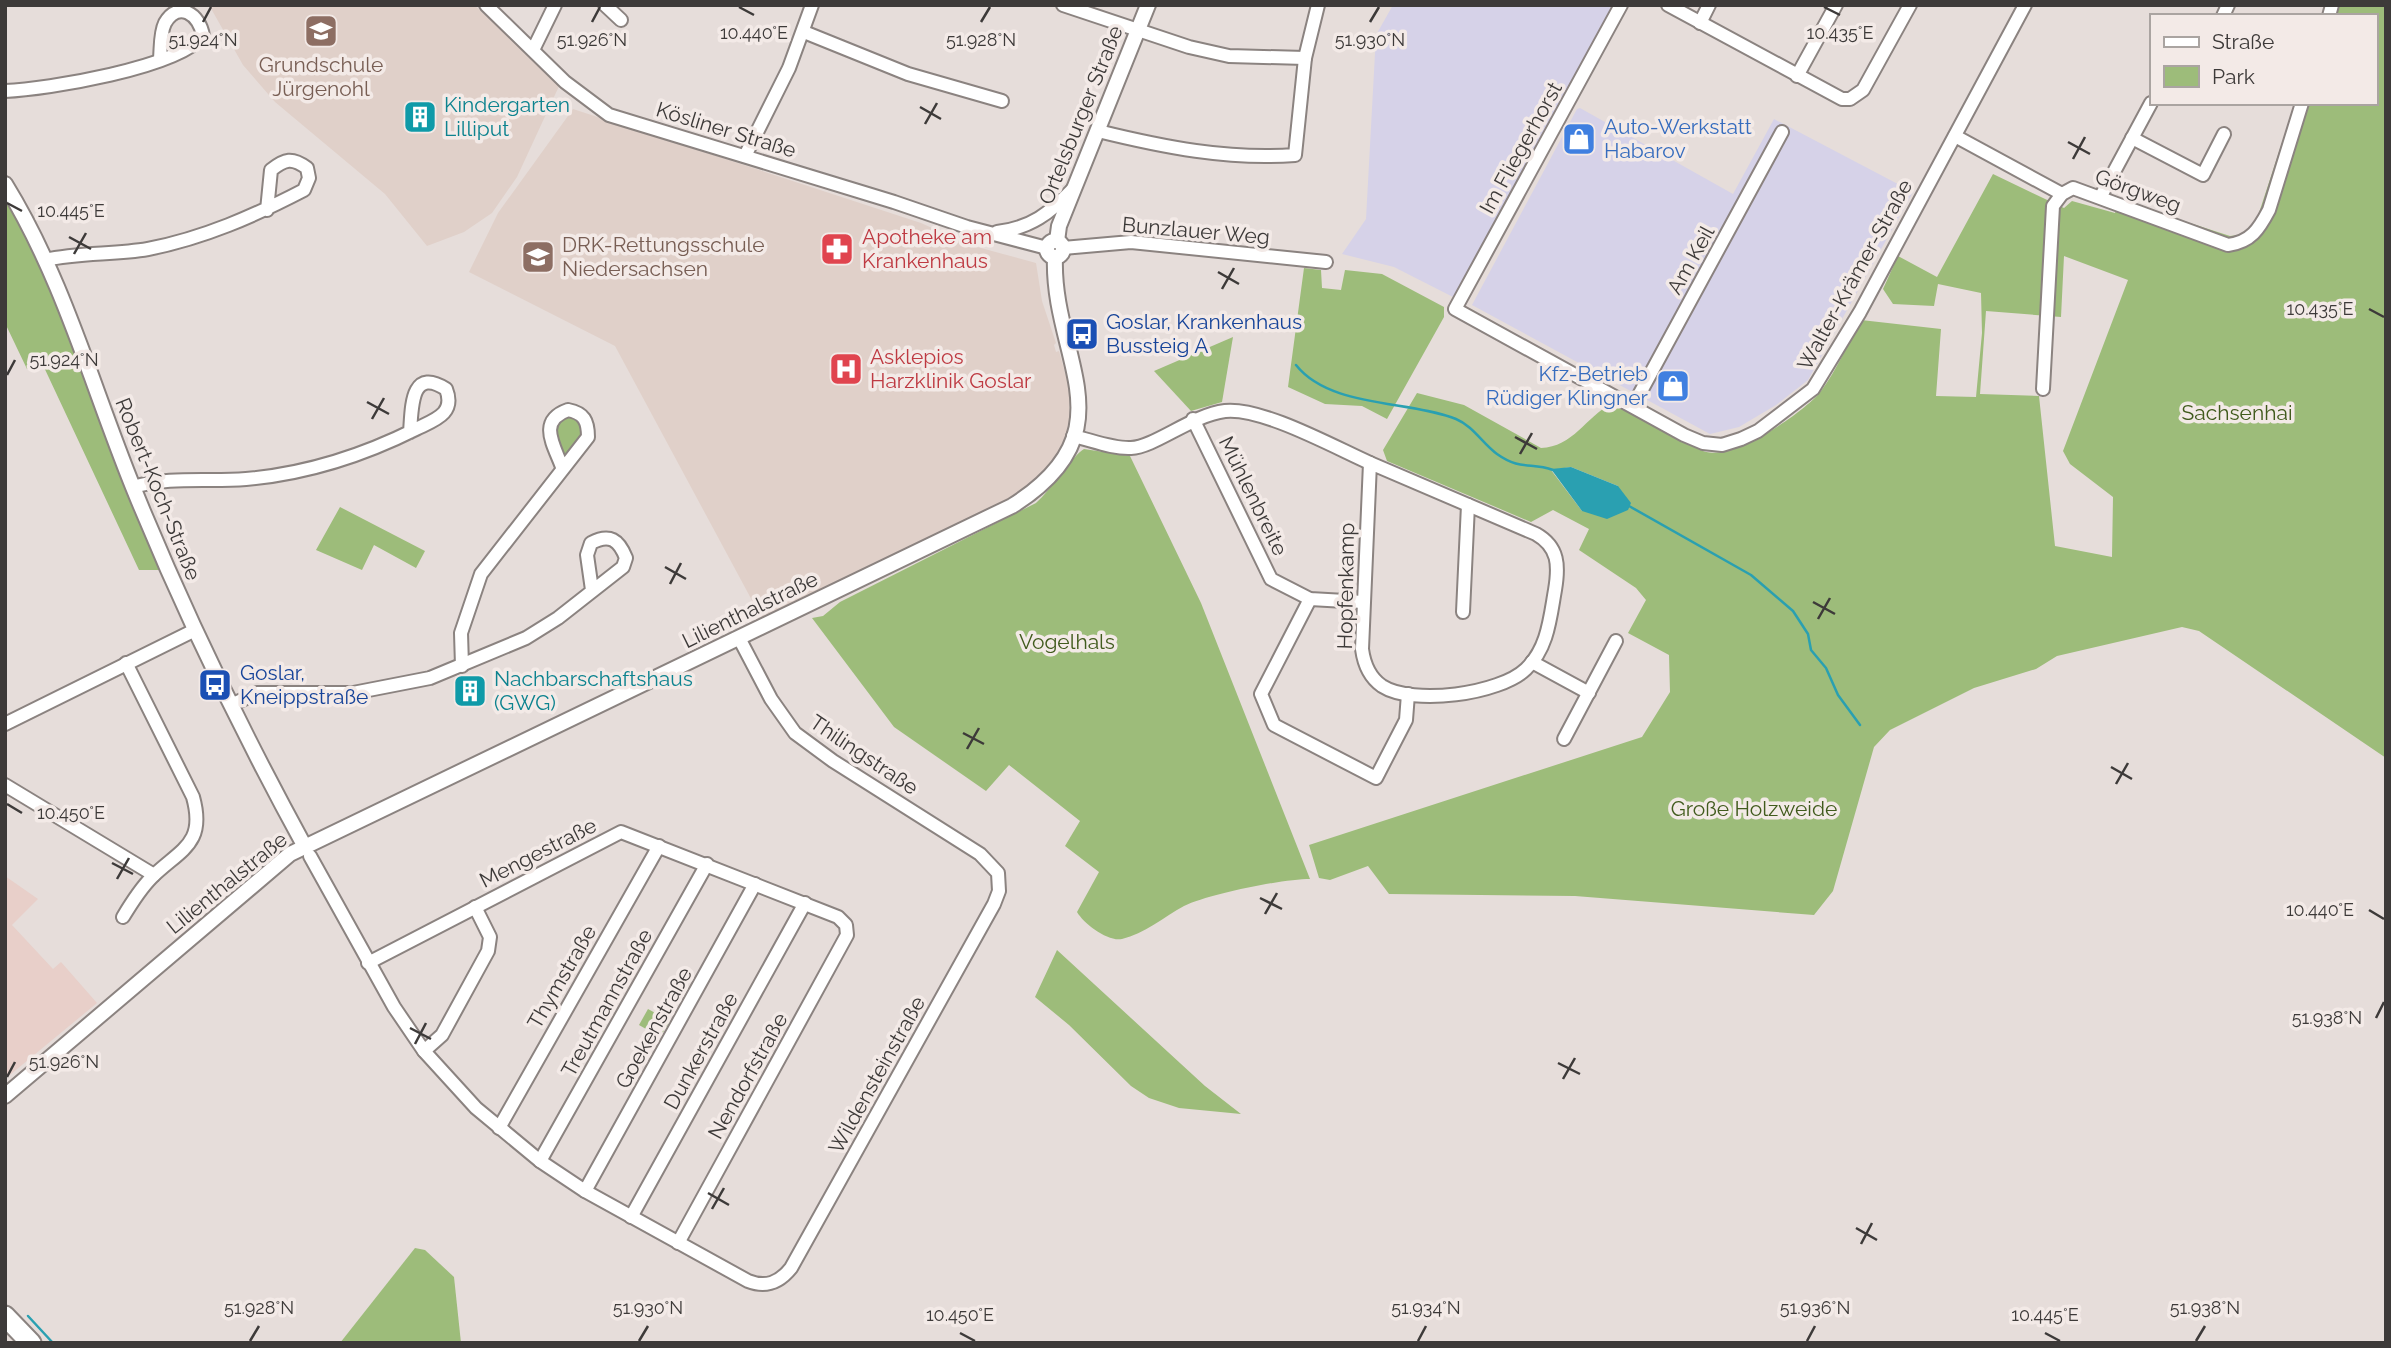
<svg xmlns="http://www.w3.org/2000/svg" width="2391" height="1348" font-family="Raleway,sans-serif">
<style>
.commercial{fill:#d6d2e8}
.industrial{fill:#e8cfc9}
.built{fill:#e0d0c9}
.green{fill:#9dbc7a;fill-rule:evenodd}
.water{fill:#2aa0b1}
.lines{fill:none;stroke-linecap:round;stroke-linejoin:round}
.stream{stroke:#2aa0b1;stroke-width:2.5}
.minor-casing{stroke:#8b8380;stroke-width:16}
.tertiary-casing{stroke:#8b8380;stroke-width:18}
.primary-casing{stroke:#8b8380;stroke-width:23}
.minor{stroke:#fff;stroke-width:12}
.tertiary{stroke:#fff;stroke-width:14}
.primary{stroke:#fff;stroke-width:19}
.ticks{fill:none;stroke:#3d3a39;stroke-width:2.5}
.labels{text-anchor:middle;stroke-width:7;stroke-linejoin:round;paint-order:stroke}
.education-label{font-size:21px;fill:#785e54;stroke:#f3eae7}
.culture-label{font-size:21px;fill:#0d838f;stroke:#f3eae7;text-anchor:start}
.street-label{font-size:21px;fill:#3d3a39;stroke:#f3eae7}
.shop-label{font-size:21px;fill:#366cbe;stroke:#f3eae7;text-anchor:start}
.health-label{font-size:21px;fill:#be3a42;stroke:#f3eae7;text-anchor:start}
.transit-label{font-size:21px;fill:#164399;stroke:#f3eae7;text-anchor:start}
.park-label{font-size:21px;fill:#415b1d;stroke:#f3eae7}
.ticks-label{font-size:18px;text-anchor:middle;fill:#3d3a39;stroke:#f3eae7;stroke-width:7;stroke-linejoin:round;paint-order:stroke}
</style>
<rect width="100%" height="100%" fill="#e6ddda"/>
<g class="commercial">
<polygon points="1393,5 1614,5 1455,298 1394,267 1342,254 1366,219 1376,35"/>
<polygon points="1580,108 1733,194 1774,119 1913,192 1808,380 1776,405 1739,427 1710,434 1472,305 1577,109"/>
</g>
<polygon class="industrial" points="5,876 38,899 12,925 53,969 61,962 97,1003 5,1079"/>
<g class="built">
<polygon points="209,5 474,5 560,84 517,177 492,213 464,232 427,246 385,194 275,102 243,65"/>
<polygon points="573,109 921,223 970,245 1036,263 1042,301 1056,343 1054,345 1056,352 1059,351 1069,387 1070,432 1055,461 1024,495 762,619 615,346 469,272 498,213"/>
</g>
<g class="green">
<path d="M2327,5H2386V758L2199,631L2182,627L2057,656L2036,669L1974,688L1890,730L1874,747L1833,891L1814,915L1575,896L1389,894L1368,866L1330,880L1319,878L1309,845L1642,737L1670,692L1669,655L1628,633L1646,600L1636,588L1579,550L1589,529L1553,510L1531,522L1387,461L1383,450L1417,393L1464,405L1541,448C1573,447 1586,417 1611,404C1638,406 1678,437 1701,450C1728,465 1805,412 1821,391C1837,370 1848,343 1861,320L1941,329L1936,396L1976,397L1982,333L1981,293L1938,284L1934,306L1893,304L1883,289L1898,256L1937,277L1993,174L2064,208L2072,201L2115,213L2119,200L2230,236L2246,234L2256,222L2295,103H2375V16H2324ZM2064,256L2128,280L2063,451L2070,464L2113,497L2112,557L2055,546L2039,396L1980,394L1986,311L2061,317ZM1571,467L1618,486L1582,511L1551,470Z"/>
<polygon points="5,197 44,263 109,446 159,570 139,570 42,363 27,369 5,323"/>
<polygon points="1304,268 1321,270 1322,288 1341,290 1345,270 1382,274 1444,307 1444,317 1387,419 1362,406 1325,404 1288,387"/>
<polygon points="1233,337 1222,402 1191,411 1154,371"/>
<path d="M573,415L580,419L584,433L568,456C557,450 554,432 558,421Z"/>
<path d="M1084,449L1130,456L1201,603L1310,879C1282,879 1209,894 1184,906C1164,917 1144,934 1122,939C1108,942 1084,924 1077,912L1099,872L1065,846L1080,821L1009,765L986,791L894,727L812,618L823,616L840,602L1036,503C1051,490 1073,455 1084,449Z"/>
<polygon points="340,507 425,551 416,568 374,545 362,570 316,550"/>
<polygon points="1057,950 1205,1086 1241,1114 1179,1108 1149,1098 1131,1086 1069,1025 1035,997"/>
<polygon points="648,1009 670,1021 660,1037 639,1025"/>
<polygon points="415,1248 425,1250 454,1277 461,1343 340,1343"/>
</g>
<polygon class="water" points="1571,467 1618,486 1631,503 1628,510 1607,519 1582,511 1551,469"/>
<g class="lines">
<g class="stream">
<path d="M1296,365C1330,408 1408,400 1456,419C1473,426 1483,444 1497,454C1521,471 1531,462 1553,470"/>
<polyline points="1629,506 1751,575 1793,611 1808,634 1811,650 1826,668 1838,695 1860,725"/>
<polyline points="28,1316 53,1343"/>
</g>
<defs>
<g id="minor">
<polyline points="486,5 565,82 609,115 894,202 967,227 1047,248"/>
<polyline points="605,5 621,20"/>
<polyline points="1063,5 1189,47 1229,56 1305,58"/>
<polyline points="1621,5 1455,309 1684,435 1703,443 1722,445 1741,439 1758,431 1813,389 1860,312 2025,5"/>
<polyline points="1668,5 1842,99 1850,99 1863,90 1910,5"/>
<polyline points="2223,16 2228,5"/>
<polyline points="2329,16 2332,5"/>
<polyline points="1700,23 1709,5"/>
<polyline points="804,32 908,74 1002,101"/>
<polyline points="533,50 555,5"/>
<polyline points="1797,76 1836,5"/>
<path d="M5,91C48,89 177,68 203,36C200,14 178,0 165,23C160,33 161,48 160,58"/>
<path d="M1098,131C1163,147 1228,160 1295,155L1305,58L1318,5"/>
<polyline points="1955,136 2062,194"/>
<polyline points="2132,138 2203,175 2224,134"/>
<polyline points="745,156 789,68 812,5"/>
<polyline points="2101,196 2151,103"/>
<path d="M997,232C1031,228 1050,213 1073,189"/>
<polyline points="1063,248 1131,242 1326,262"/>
<path d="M45,260C79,252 114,255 148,249C204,238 254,216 304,190L309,178L307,168C292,157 285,159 271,170L267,210"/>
<path d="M2043,389L2053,206L2062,194L2073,188L2228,245C2251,242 2259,229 2269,210L2302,103"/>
<polyline points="1633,406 1782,132"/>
<polyline points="1193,419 1271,579 1310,599 1363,602"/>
<path d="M1073,436C1091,440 1113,449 1131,448C1155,447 1192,415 1225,411C1262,407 1334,447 1370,463"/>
<path d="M1370,463L1536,534C1559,547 1559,566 1555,590C1550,618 1548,648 1526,669C1500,694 1413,706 1382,686C1369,677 1364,664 1362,649Z"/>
<path d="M133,487C170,476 208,482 246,479C305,474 362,456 416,429C434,420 456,414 446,389C410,366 412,409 410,432"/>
<polyline points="1310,599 1261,694 1274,725 1376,778 1406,720 1408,694"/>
<polyline points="1463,612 1468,505"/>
<polyline points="1532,662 1589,693"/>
<path d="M462,666L461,633L481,574L588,437C588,421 584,413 568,410C537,421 554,445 562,467"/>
<path d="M231,705L257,693H353L430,678L526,638L558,618L623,567L626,558C619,540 610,533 591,543L587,555L592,590"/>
<polyline points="5,724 195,630"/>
<polyline points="1564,739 1616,641"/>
<polyline points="5,785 154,875"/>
<path d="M310,856L394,1007L424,1051L476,1108L540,1161L585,1191L748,1281C766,1288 779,1283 791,1268L994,904L999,891L998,873L980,854L833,761L795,733L771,699L739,638"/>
<path d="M123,917C132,902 140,889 152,877C181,849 206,844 193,797L126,663"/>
<polyline points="368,963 621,832 838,917 846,925 847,935 678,1243"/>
<polyline points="424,1051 442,1035 488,951 490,937 475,907"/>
<polyline points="499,1128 659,846"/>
<polyline points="540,1161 707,864"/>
<polyline points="585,1191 755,884"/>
<polyline points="631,1217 805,903"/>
</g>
<g id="tertiary">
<path d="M5,184C63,278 92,386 133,487C183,610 241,730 305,847"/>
<polyline points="1057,241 1059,226 1148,5"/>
<circle cx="1055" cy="249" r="8"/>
<path d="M5,1096L290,854L1012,506C1133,430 1051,358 1055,257"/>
</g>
<polyline id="primary" points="5,1316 31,1343"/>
</defs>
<use href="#minor" class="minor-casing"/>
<use href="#tertiary" class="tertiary-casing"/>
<use href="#primary" class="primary-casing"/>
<use href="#minor" class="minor"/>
<use href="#tertiary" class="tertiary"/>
<use href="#primary" class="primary"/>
</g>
<path class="ticks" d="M739,7L754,15M1824,7L1840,15M203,22L211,7M592,22L600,7M981,22L990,7M1370,22L1379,7M920,107L941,119M925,124L937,103M2068,142L2090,154M2073,159L2085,137M7,203L22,211M69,237L91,249M74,254L86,233M1218,272L1239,284M1222,289L1234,268M2369,309L2384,317M7,375L15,360M367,402L389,414M372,419L384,398M1515,437L1537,449M1520,454L1532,433M665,567L686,579M670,584L681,563M1813,602L1835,614M1818,619L1830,598M963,733L984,744M967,749L979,728M2111,767L2132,779M2116,784L2128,763M7,804L22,813M112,863L133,874M117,879L129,858M1260,898L1282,909M2369,910L2384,919M1265,914L1277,893M2376,1018L2384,1002M410,1028L431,1039M415,1044L426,1023M1558,1063L1580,1074M7,1077L15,1062M1563,1079L1575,1058M708,1193L729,1205M712,1209L724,1188M1856,1228L1877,1240M1861,1244L1872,1223M960,1333L975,1341M2045,1333L2060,1341M250,1341L259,1326M639,1341L648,1326M1418,1341L1426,1326M1807,1341L1815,1326M2196,1341L2205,1326"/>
<defs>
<symbol id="school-square" viewBox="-11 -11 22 22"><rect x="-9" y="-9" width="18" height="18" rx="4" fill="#8d6e63" stroke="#f3eae7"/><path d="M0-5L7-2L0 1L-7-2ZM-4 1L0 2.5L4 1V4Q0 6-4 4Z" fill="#fff"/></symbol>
<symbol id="building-square" viewBox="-11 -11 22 22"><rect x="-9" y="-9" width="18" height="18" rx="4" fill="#0f9aa8" stroke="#f3eae7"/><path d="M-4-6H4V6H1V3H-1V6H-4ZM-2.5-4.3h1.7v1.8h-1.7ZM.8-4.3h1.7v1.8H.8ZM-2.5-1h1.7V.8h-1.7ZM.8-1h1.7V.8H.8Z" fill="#fff"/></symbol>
<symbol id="shop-square" viewBox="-11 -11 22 22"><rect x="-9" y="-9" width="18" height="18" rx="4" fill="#3f7fe0" stroke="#f3eae7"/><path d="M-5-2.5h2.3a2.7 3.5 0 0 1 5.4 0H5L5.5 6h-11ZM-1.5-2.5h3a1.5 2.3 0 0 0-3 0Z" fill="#fff"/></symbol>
<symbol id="pharmacy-square" viewBox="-11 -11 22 22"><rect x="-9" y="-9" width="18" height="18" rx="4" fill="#e0444e" stroke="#f3eae7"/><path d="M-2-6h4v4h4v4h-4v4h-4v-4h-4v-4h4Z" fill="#fff"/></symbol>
<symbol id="university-square" viewBox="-11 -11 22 22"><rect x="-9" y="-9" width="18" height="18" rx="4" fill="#8d6e63" stroke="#f3eae7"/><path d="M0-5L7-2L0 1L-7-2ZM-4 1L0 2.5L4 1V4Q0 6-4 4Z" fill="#fff"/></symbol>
<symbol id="bus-square" viewBox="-11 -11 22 22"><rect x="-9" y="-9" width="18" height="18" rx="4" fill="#1a4fb4" stroke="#f3eae7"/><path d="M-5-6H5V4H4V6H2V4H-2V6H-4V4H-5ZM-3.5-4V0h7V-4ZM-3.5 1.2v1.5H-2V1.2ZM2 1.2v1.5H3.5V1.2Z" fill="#fff"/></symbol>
<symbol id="hospital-square" viewBox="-11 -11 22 22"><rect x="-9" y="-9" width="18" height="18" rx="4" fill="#e0444e" stroke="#f3eae7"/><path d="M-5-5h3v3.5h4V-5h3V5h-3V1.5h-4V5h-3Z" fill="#fff"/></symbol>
</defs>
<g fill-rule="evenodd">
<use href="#school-square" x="302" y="12" width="38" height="38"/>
<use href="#building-square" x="401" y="98" width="38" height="38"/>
<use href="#shop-square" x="1560" y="120" width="38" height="38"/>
<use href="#pharmacy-square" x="818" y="230" width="38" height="38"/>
<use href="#university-square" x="519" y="238" width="38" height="38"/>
<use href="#bus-square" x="1063" y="315" width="38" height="38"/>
<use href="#hospital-square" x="827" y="350" width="38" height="38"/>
<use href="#shop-square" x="1654" y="367" width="38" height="38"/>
<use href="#bus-square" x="196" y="666" width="38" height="38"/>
<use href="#building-square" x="451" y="672" width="38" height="38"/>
</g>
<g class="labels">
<g class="education-label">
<text x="321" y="72">Grundschule<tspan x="321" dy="24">Jürgenohl</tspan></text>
<text x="562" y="252" text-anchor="start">DRK-Rettungsschule<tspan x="562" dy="24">Niedersachsen</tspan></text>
</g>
<g class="culture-label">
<text x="444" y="112">Kindergarten<tspan x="444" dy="24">Lilliput</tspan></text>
<text x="494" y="686">Nachbarschaftshaus<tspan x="494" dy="24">(GWG)</tspan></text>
</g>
<g class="street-label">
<text transform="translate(1081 115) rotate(-68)" y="7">Ortelsburger Straße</text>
<text transform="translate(726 130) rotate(17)" y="7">Kösliner Straße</text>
<text transform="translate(1521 148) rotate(-61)" y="7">Im Fliegerhorst</text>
<text transform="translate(2138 191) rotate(20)" y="7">Görgweg</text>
<text transform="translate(1196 231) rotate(5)" y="7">Bunzlauer Weg</text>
<text transform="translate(1691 260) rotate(-61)" y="7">Am Keil</text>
<text transform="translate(1855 275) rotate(-61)" y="7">Walter-Krämer-Straße</text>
<text transform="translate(158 489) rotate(68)" y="7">Robert-Koch-Straße</text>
<text transform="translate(1253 496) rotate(64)" y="7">Mühlenbreite</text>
<text transform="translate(1346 586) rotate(-89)" y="7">Hopfenkamp</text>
<text transform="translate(750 610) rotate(-26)" y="7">Lilienthalstraße</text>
<text transform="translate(864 755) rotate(34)" y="7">Thilingstraße</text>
<text transform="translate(538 853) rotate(-27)" y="7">Mengestraße</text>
<text transform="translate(227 883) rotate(-39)" y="7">Lilienthalstraße</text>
<text transform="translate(562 977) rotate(-60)" y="7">Thymstraße</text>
<text transform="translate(607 1003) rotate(-61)" y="7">Treutmannstraße</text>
<text transform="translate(654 1028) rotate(-61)" y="7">Goekenstraße</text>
<text transform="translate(701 1051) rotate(-61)" y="7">Dunkerstraße</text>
<text transform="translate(877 1075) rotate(-61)" y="7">Wildensteinstraße</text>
<text transform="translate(748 1076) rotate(-61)" y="7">Nendorfstraße</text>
</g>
<g class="shop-label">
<text x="1604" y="134">Auto-Werkstatt<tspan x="1604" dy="24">Habarov</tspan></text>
<text x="1648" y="381" text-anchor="end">Kfz-Betrieb<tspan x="1648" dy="24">Rüdiger Klingner</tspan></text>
</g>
<g class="health-label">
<text x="862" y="244">Apotheke am<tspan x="862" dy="24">Krankenhaus</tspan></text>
<text x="870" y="364">Asklepios<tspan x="870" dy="24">Harzklinik Goslar</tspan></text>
</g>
<g class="transit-label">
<text x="1106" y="329">Goslar, Krankenhaus<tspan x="1106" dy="24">Bussteig A</tspan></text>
<text x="240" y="680">Goslar,<tspan x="240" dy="24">Kneippstraße</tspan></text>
</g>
<g class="park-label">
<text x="2237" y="420">Sachsenhai</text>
<text x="1067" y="649">Vogelhals</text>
<text x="1754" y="816">Große Holzweide</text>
</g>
</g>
<g class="ticks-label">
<text x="754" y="39">10.440°E</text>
<text x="1840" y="39">10.435°E</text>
<text x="203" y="46">51.924°N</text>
<text x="592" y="46">51.926°N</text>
<text x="981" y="46">51.928°N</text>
<text x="1370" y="46">51.930°N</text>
<text x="71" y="217">10.445°E</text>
<text x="2320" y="315">10.435°E</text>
<text x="64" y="366">51.924°N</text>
<text x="71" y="819">10.450°E</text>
<text x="2320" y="916">10.440°E</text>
<text x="2327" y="1024">51.938°N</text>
<text x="64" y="1068">51.926°N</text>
<text x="259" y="1314">51.928°N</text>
<text x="648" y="1314">51.930°N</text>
<text x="1426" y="1314">51.934°N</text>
<text x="1815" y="1314">51.936°N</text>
<text x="2205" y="1314">51.938°N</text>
<text x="960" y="1321">10.450°E</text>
<text x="2045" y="1321">10.445°E</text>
</g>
<rect width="2391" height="1348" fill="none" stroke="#3d3a39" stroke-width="14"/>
<rect x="2150" y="14" width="228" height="91" fill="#f3eae7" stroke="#aaa4a1" stroke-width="2"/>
<rect x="2164" y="37" width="35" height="10" fill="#ffffff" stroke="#aaa4a1" stroke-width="2"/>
<text x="2212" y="49" font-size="21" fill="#3d3a39">Straße</text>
<rect x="2164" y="66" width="35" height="21" fill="#9dbc7a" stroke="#aaa4a1" stroke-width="2"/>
<text x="2212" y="84" font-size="21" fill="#3d3a39">Park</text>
</svg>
